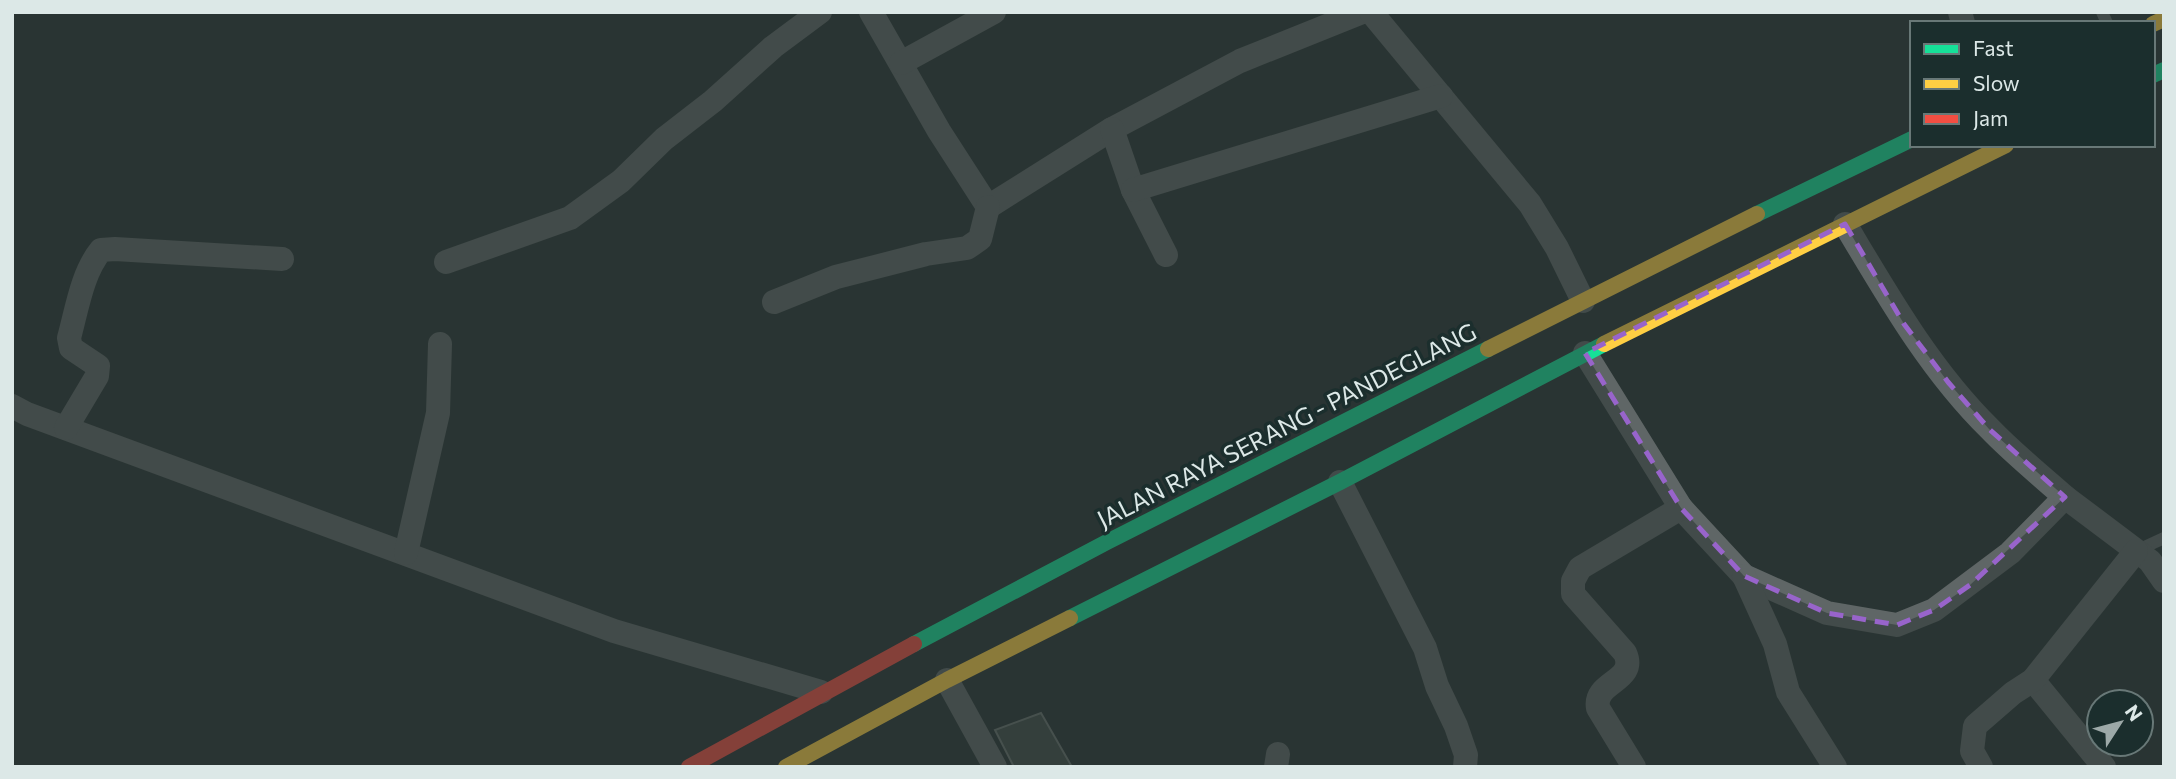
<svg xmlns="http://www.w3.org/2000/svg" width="2176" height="779" font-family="Commissioner,sans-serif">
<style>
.building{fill:#404d48;stroke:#69716e;stroke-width:2}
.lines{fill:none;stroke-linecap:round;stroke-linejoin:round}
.lane{stroke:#5f6666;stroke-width:12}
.street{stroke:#5f6666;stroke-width:24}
.fast{stroke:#16e098;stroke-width:16}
.slow{stroke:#ffcf43;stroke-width:16}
.jam{stroke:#f24e42;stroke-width:16}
.marked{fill:none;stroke:#9864cb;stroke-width:5;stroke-dasharray:14 9;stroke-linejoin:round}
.labels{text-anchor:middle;stroke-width:7;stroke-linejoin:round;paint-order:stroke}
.street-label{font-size:24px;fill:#dce8e7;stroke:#1b2e2d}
</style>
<rect width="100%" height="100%" fill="#293433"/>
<polygon class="building" points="1041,713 1072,767 1014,767 995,730"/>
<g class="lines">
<g class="lane">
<polyline points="2102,12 2107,23"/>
<polyline points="2136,551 2164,538"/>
</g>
<g class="street">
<polyline points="871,12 939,131 988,207 1112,129 1240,61 1362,12"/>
<polyline points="1371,12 1530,204 1557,248 1583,301"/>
<polyline points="1960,12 1963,23"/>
<polyline points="901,63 994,12"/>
<polyline points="1112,129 1133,190 1166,255"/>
<polyline points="1133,190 1441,96"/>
<polyline points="446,262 570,218 621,181 664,139 713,101 773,47 820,12"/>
<polyline points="774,302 836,277 926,254 967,248 980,239 988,207"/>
<path d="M1585,353L1681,508L1744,576L1827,613L1897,625L1934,610L2010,553L2065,497C2040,475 2013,453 1990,429C1930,370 1888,296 1845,224"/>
<polyline points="12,406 27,414 614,631 821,692"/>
<path d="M66,428L97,376L98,366L71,348L69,338C77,309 82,273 101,250L115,249L282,259"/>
<polyline points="1340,482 1425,648 1437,686 1456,726 1466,755 1465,767"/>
<polyline points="2065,497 2150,561 2164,581"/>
<polyline points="406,553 438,413 440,344"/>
<polyline points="1744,576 1775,644 1788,692 1835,767"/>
<polyline points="947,680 995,767"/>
<polyline points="2033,680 2104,767"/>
<polyline points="1276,767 1278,754"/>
<path d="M1634,767L1598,708C1593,681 1638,682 1625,653L1573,594V581L1580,568L1681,508"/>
<polyline points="1981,767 1972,751 1975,726 2013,693 2033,680 2136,551"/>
</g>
<g class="fast">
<polyline points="2153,75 2164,70"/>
<polyline points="1757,214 1912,139"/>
<polyline points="1070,618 1340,482 1604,344"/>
<polyline points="914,644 1107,542 1488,349"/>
</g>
<g class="slow">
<polyline points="2153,24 2164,19"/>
<polyline points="1604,344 2006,145"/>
<polyline points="1488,349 1757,214"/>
<polyline points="786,767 947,680 1070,618"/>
</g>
<polyline class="jam" points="689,767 914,644"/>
</g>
<path d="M0 0H2176V779H0ZM1845,224L1904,324L1948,382L1989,429L2065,497L1970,585L1934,610L1897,625L1827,613L1744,576L1681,508L1585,353Z" fill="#293433" fill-opacity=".55" fill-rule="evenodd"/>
<path class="marked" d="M1845,224L1904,324L1948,382L1989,429L2065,497L1970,585L1934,610L1897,625L1827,613L1744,576L1681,508L1585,353Z"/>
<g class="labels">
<g class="street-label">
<text transform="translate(1287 426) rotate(-27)" y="8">JALAN RAYA SERANG - PANDEGLANG</text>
</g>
</g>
<rect width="2176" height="779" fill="none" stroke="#dce8e7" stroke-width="28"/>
<rect x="1910" y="21" width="245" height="126" fill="#1b2e2d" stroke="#687877" stroke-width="2"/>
<rect x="1924" y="44" width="35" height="10" fill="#16e098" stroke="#687877" stroke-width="2"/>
<text x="1973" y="56" font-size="21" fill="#dce8e7">Fast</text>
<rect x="1924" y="79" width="35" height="10" fill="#ffcf43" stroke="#687877" stroke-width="2"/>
<text x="1973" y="91" font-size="21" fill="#dce8e7">Slow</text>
<rect x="1924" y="114" width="35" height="10" fill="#f24e42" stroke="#687877" stroke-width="2"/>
<text x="1973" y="126" font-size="21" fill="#dce8e7">Jam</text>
<g transform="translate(2120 723) rotate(54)"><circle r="33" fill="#1b2e2d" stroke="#687877" stroke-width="2"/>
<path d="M0-5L12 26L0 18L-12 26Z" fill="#9da9a8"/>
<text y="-10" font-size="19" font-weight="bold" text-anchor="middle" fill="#dce8e7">N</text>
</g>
</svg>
